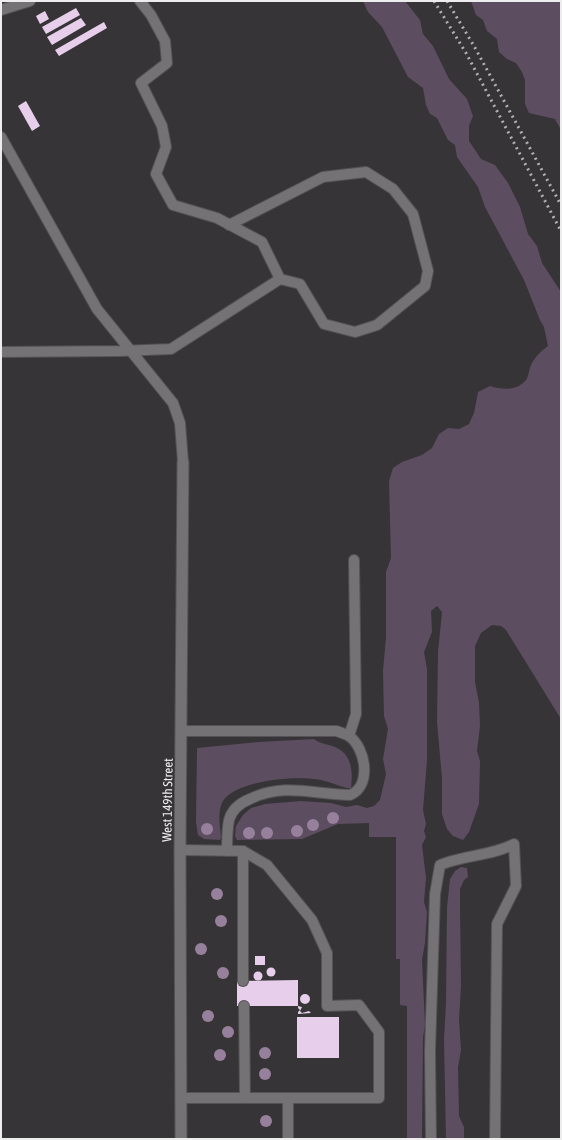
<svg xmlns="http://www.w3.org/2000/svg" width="562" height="1140" font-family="'Asap Condensed',sans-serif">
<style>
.green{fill:#5d4d61}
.building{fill:#e7cfec}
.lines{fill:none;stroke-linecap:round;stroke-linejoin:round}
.service-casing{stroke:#545254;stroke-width:12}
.minor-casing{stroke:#545254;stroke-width:13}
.service{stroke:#747274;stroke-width:10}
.minor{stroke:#747274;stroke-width:11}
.rail{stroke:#b1b0b1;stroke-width:3;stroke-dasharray:2 4;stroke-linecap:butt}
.tree{fill:#97809c}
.labels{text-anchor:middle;stroke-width:4;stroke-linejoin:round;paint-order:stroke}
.street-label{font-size:13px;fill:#eeedee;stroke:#363437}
</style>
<rect width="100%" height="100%" fill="#363437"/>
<g class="green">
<path d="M363,1H405L420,20L423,34L433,46L449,79L467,99L473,116L469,126V141L481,159L495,165L508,183L520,207L528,234L537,246L542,263L561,292V719L506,630L501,626L492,625L481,633L475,646V682L479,703L480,726L477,751L480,761L479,804L469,832L463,840L453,836L447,829L442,814V778L437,722L438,652L442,612L437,606L431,611L432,632L424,652L427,669V760L423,810L426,824L424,831L426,837L422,845L426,878L424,902L427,912L425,943L422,960L425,1025L423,1037L422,1139H407V1006L400,1005V959H396V837H369V823L338,824L302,839L237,840L235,836L236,826L243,815L251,808L265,804L301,801L331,803L346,807L357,805L367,808L374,806L380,800L386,774L383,759L388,729L384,716L383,671L386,637V572L391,558L389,481L393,468L402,462L422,455L432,448L439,434L448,428L459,429L469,424L474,413L478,392L490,386C502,390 517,391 526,380C529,376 529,369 531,365C535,357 541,351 548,346L544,327L540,320L524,280L485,207L478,187L457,157L455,145L448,140L437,118L430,114L426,105L423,88L408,77L382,27L368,12Z"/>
<polygon points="471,1 561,1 561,130 555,119 529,113 525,104 525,80 522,72 516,63 507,59 499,52 497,39 487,31 483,20 476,15"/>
<path d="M314,739C321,744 327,744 335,747C352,754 353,772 351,788H347C339,786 330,782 321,780C298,775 236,780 223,801C217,811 220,826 221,837L220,840L204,839L198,835L196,822L197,748L259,742Z"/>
<polygon points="461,867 467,868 468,877 464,880 460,889 460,907 461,985 459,1020 461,1050 458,1067 459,1116 464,1127 464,1139 446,1139 444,1039 446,1004 447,908 450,879 455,871"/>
</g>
<g class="building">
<polygon points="76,8 80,15 46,34 42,27"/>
<polygon points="45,11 49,19 40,24 36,16"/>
<polygon points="81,18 86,25 52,45 47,37"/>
<polygon points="104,22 107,28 59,56 55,50"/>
<polygon points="26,101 40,126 32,131 18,106"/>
<rect x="255" y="956" width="10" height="9"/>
<circle cx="271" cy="972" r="4.5"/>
<circle cx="258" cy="976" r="4.5"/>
<polygon points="298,980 298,1006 237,1006 237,981"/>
<circle cx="305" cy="999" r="5"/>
<polygon points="298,1006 302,1007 300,1011 302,1013 309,1011 311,1013 298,1014 298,1012 300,1010 298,1008"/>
<rect x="297" y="1017" width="42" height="41"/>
</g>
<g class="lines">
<defs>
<g id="service">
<polyline points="140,1 151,15 165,41 167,63 141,83 162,126 166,147 156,174 173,205 217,218 262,242 280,279"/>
<polyline points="1,10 30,1"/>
<polyline points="1,137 97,309 173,403 180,423 183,462"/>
<polyline points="1,352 120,351 171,349 280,279 300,284 324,324 355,332 377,325 425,286 428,271 413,214 393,189 366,172 323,177 229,225"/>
<path d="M181,731H337C341,733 346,734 349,736C366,748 372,786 350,795C315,795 285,782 250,799C240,803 232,809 229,820C227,830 227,841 227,851"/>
<polyline points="349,736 356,714 354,560"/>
<polyline points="180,850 243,851 267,865 312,920 327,953 327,1006 359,1005 379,1032 379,1098 182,1098"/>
<polyline points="243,981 243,851"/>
<polyline points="244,1006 245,1098"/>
<polyline points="288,1099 288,1139"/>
<path d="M431,1139L430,1051L435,894L440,865C464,855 491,856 514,844L516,886L497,924L495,1139"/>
</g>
<polyline id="minor" points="181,1139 180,850 183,462"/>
</defs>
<use href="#service" class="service-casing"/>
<use href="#minor" class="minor-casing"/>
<use href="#service" class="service"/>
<use href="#minor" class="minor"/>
<g class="rail">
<polyline points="434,1 466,53 561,231"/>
<polyline points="447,1 474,46 561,205"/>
</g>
</g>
<g class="tree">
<circle cx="333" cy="818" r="6"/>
<circle cx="313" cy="825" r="6"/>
<circle cx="207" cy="829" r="6"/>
<circle cx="297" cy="831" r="6"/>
<circle cx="249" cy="833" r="6"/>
<circle cx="267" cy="833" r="6"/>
<circle cx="217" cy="894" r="6"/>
<circle cx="221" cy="921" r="6"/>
<circle cx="201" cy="949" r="6"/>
<circle cx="223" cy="973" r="6"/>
<circle cx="208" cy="1016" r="6"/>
<circle cx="228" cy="1032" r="6"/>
<circle cx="265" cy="1053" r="6"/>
<circle cx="220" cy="1055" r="6"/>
<circle cx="265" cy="1074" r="6"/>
<circle cx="266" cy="1121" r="6"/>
</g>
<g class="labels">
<g class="street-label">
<text transform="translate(167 800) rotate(-89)" y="5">West 149th Street</text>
</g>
</g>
<rect width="562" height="1140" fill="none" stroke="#eeedee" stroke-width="4"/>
</svg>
